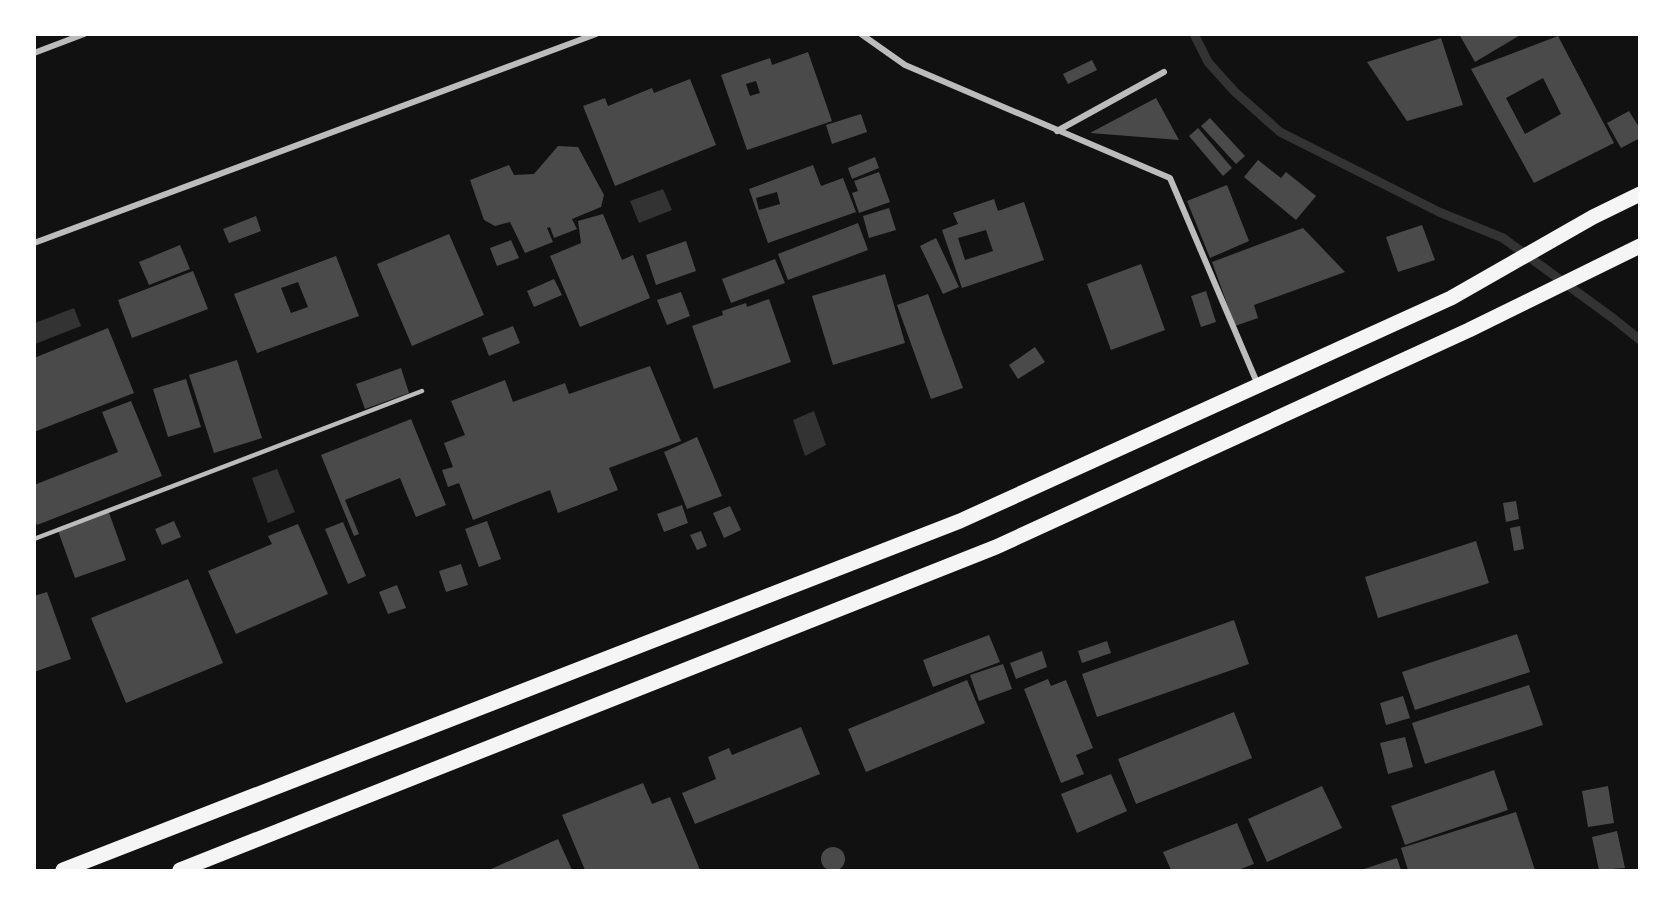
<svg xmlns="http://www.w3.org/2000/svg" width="1674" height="905" font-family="'PT Serif',serif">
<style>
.water{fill:#333}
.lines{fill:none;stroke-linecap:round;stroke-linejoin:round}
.stream{stroke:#333;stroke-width:9}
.building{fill:#4a4a4a;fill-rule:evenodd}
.service{stroke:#bcbcbc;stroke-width:4.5}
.minor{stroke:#bcbcbc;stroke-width:6}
.primary{stroke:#f5f5f5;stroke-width:15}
</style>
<rect width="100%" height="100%" fill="#111"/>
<g class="water">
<polygon points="663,189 672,210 639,223 630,201"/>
<polygon points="74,308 81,326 35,344 35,323"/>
<polygon points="814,411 826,445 805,456 793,420"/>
<polygon points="277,469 295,512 268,523 252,478"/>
</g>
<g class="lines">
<polyline class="stream" points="1194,34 1208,62 1234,91 1280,132 1439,212 1503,238 1614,319 1640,340"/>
</g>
<g class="building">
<polygon points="1459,34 1522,34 1475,62"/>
<path d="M1558,36L1614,143L1534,183L1471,69ZM1543,78L1561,114L1525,134L1506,98Z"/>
<polygon points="1441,38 1463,105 1407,121 1367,62"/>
<path d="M808,52L832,121L747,150L721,75L770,58L772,65ZM756,81L760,93L750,96L746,84Z"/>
<polygon points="1092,60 1097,70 1068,84 1063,74"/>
<polygon points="690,79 716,145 615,186 583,106 605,98 608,106 652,88 654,93"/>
<polygon points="1156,98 1179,140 1090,133"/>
<polygon points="1629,111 1640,129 1640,138 1621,148 1607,123"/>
<polygon points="861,114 867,132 832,144 826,125"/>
<polygon points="1210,118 1245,156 1236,164 1201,126"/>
<polygon points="1198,128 1232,168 1223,176 1189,136"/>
<polygon points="558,146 578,147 604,195 601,207 572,219 577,229 554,238 550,227 547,228 553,242 525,253 510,222 495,226 484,220 470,180 509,165 514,175 534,174"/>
<polygon points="875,157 879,168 852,179 848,168"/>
<polygon points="1258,160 1281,178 1286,172 1316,196 1296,220 1244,177"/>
<path d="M813,165L821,186L843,178L856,212L768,243L749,189ZM777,192L780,204L759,210L756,198Z"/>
<polygon points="879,172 890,202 859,213 852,193 858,191 854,181"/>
<polygon points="1227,185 1249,241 1210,258 1187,201"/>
<path d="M994,199L998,211L1024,202L1044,260L962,288L942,230L958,224L953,213ZM986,230L993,251L965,260L958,238Z"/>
<polygon points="889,208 896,230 869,238 863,216"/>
<polygon points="603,214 622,260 633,255 650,298 580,327 550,256 581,243 578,221"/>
<polygon points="256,216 261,231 229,243 223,229"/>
<polygon points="858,223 868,250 788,280 778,254"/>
<polygon points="1422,225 1435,260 1398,272 1386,237"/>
<polygon points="1303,228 1345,272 1254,305 1258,318 1235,326 1212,262"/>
<polygon points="449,234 484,315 412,346 377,264"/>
<polygon points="936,238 959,287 943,294 920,246"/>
<polygon points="511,240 519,258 497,266 490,248"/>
<polygon points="686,241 696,271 656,285 646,255"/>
<polygon points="180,245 190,269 149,285 139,262"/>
<path d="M336,256L359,316L257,353L234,294ZM298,282L308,307L291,313L281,288Z"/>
<polygon points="775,259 785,283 731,303 722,279"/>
<polygon points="1141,264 1165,330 1111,350 1087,284"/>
<polygon points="193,271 208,309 132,338 118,300"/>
<polygon points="885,274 905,343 833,365 812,296"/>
<polygon points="554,279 562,295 534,307 527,291"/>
<polygon points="1206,291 1216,322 1201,327 1191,296"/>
<polygon points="681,292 690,316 667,325 657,300"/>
<polygon points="928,294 963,388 931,399 897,305"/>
<polygon points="769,299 791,362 714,389 692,326 723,315 722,311 746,303 747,307"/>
<polygon points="513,326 520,343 489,356 482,338"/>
<polygon points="108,328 134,393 34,432 34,358"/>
<polygon points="1035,347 1045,362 1018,379 1009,365"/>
<polygon points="237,360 262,438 214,453 189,375"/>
<polygon points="650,366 681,441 609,468 618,490 558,513 550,490 473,520 459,483 448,487 442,470 453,467 444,443 465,435 451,401 505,380 513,402 565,383 569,394"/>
<polygon points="401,368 409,393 365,409 356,384"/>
<polygon points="186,379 201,427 168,437 153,389"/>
<polygon points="131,401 162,476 37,525 34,518 34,485 118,452 102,412"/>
<polygon points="411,419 446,505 416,517 400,478 345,500 359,534 354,536 321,455"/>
<polygon points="697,437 722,496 687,509 664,452"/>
<polygon points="1516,501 1519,519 1506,522 1503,503"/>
<polygon points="682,505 688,523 664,532 657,514"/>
<polygon points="730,506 741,530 724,538 713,513"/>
<polygon points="108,510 126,560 75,578 57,528"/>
<polygon points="174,521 181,537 162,545 155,529"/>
<polygon points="487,521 501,559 479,567 465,529"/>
<polygon points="343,522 366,576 348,584 325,529"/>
<polygon points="298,524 328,594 236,634 208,571 272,544 268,536"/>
<polygon points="1520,526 1524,549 1514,551 1510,528"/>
<polygon points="701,531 707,546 697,550 690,535"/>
<polygon points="1476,541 1489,583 1378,618 1365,577"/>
<polygon points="461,564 468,585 446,592 439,571"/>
<polygon points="188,579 223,663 126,703 91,618"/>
<polygon points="397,585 406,608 388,614 379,592"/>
<polygon points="47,592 71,659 34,672 34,596"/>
<polygon points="1234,620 1249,664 1097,717 1082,674"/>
<polygon points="1517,634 1530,672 1415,710 1402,672"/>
<polygon points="989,635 1000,662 933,687 923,660"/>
<polygon points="1107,641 1111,653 1082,663 1078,651"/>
<polygon points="1042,651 1047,667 1016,679 1010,663"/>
<polygon points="1003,664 1012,689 979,701 970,675"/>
<polygon points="1048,679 1051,686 1066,680 1093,748 1076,755 1084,774 1061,783 1024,689"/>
<polygon points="967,680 985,723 866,772 848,729"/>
<polygon points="1529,685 1543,725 1425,764 1412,723"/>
<polygon points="1403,696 1410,718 1386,725 1380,703"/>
<polygon points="1234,712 1252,758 1136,804 1118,759"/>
<polygon points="801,727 820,774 695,824 682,793 716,779 708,757 729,748 732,755"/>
<polygon points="1405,737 1413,767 1388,774 1380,743"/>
<polygon points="1494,770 1508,810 1405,845 1391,806"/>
<polygon points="1111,774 1127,811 1077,833 1061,794"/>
<polygon points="643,783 652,804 670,797 700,870 585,870 562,815"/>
<polygon points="1322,786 1342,828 1267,862 1248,819"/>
<polygon points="1608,786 1614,823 1588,827 1582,791"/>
<polygon points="1516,812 1535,870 1408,870 1401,848"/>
<polygon points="1237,823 1254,864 1238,870 1171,870 1163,852"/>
<polygon points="1617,831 1625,868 1599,870 1592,837"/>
<polygon points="558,839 572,870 489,870"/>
<circle cx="833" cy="859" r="12"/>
<polygon points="1397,858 1401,870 1361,870"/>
</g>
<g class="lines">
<polyline class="service" points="34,539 422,391"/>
<g class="minor">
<polyline points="861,34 905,65 1170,178 1258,385"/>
<polyline points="34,53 84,34"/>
<polyline points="1057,131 1164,72"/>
<polyline points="34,243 596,34"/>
</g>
<g class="primary">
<polyline points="63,870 960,521 1451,298 1593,217 1640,194"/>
<polyline points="180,870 996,547 1469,330 1640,246"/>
</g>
</g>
<rect width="1674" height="905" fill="none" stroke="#ffffff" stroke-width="72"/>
</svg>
